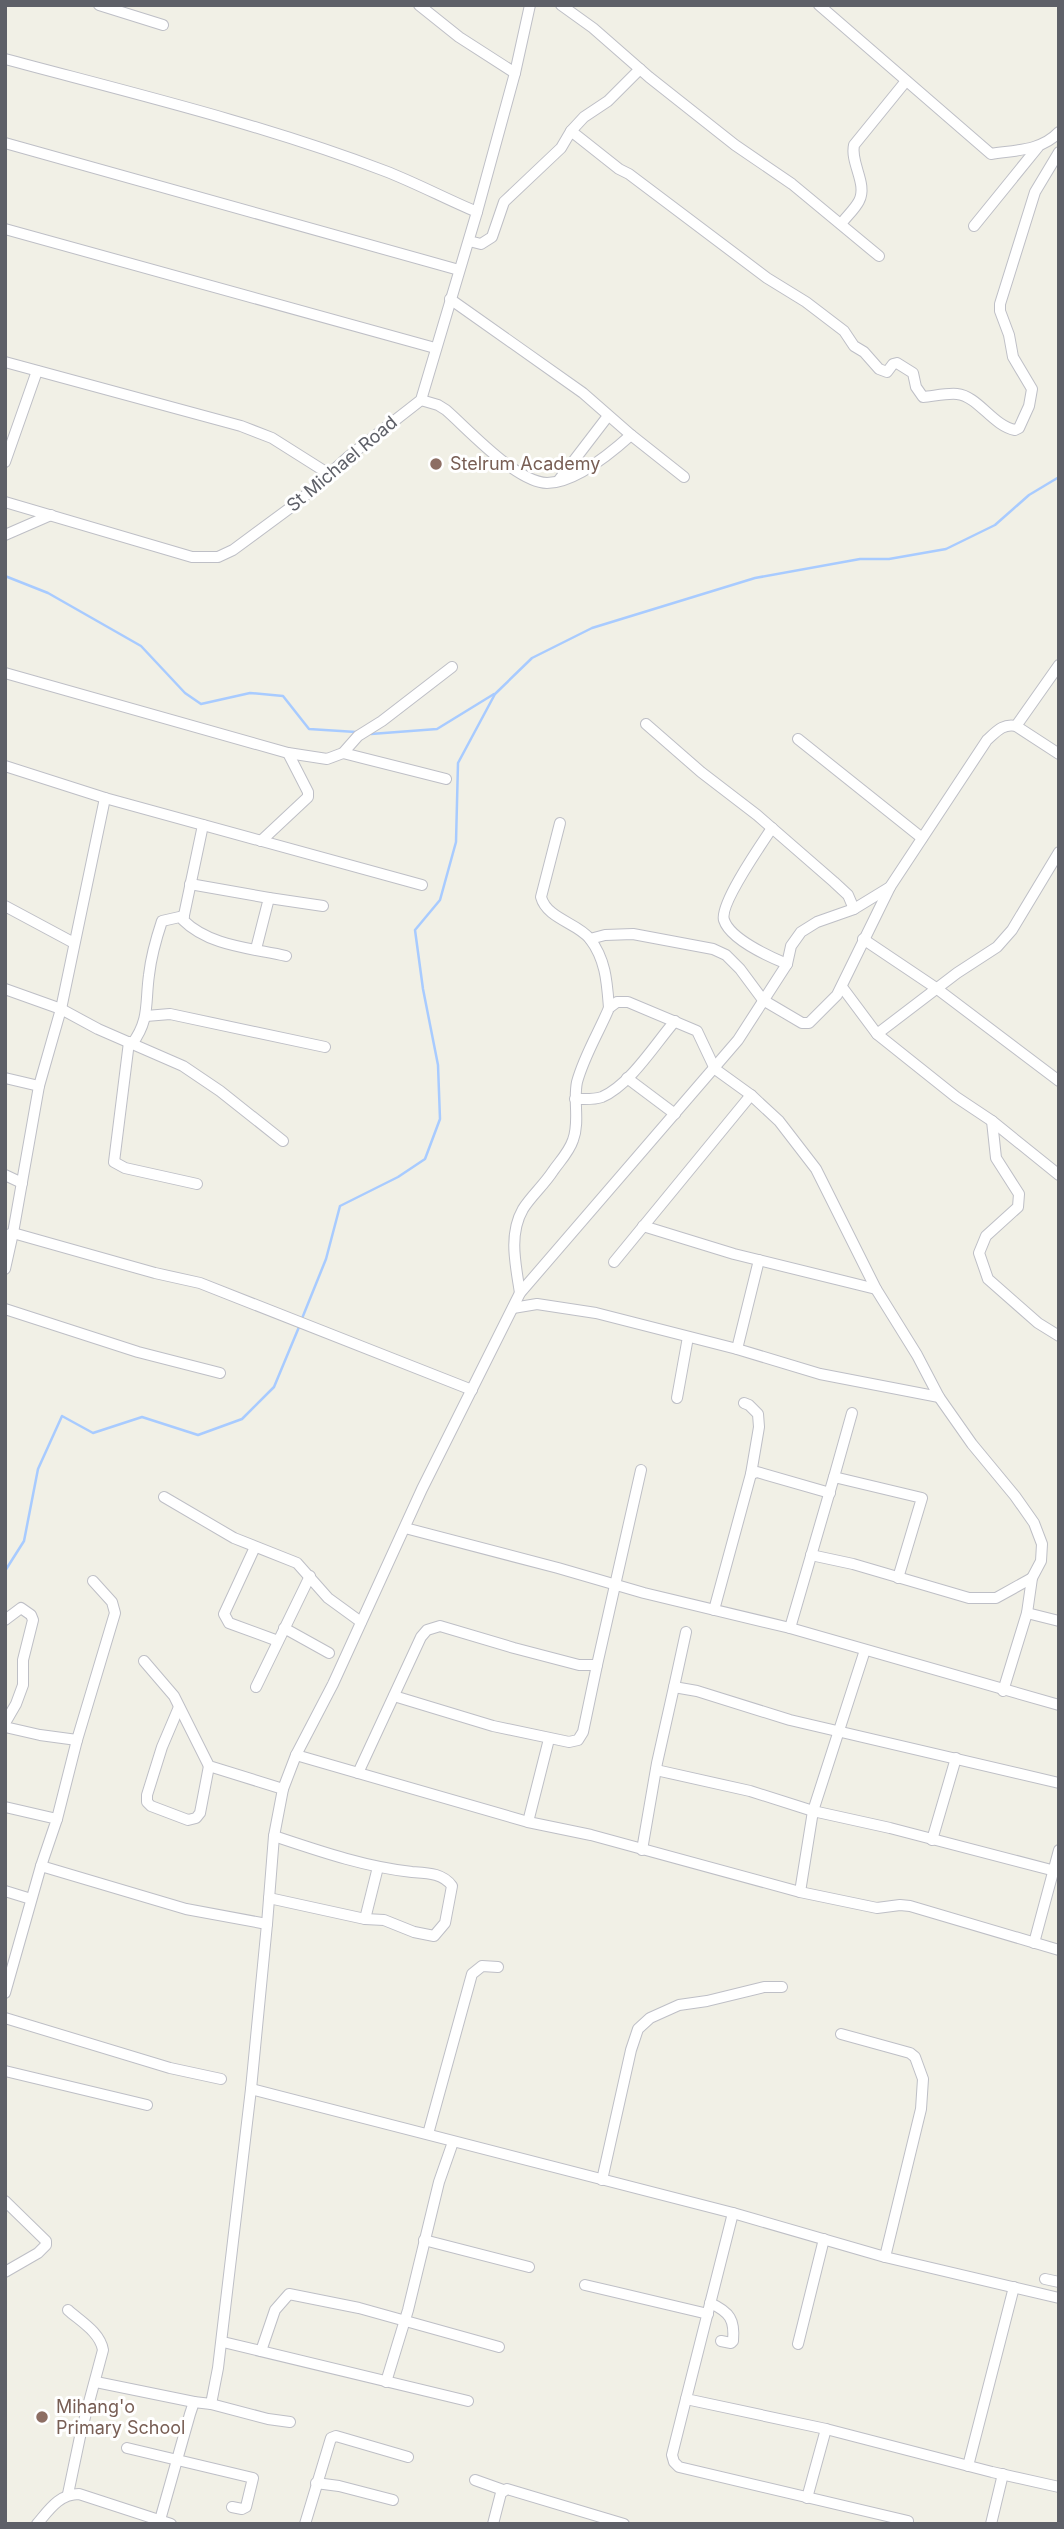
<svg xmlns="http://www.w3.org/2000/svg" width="1064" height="2529" font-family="Inter,sans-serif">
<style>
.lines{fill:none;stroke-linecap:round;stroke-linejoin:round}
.stream{stroke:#a8cbff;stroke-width:2.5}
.minor-casing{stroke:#bebfc6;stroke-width:12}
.minor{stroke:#fff;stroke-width:10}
.education-dot{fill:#8d6e63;stroke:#fff;stroke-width:2.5}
.labels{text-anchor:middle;stroke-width:6;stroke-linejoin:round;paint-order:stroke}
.street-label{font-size:18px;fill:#5e6068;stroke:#fff}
.education-label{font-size:18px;fill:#785e54;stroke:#fff;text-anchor:start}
</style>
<rect width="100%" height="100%" fill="#f1f0e6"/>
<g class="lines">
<g class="stream">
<polyline points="5,576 48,593 141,646 185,693 201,704 250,693 283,696 309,729 356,732"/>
<polyline points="371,734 437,729 494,694"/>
<polyline points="301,1321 326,1259 340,1206 398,1177 425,1159 440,1119 438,1065 423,989 415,930 440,900 456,842 458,763 495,694 532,658 592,628 755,578 860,559 889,559 946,549 995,525 1029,495 1059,477"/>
<polyline points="5,1571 24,1541 38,1469 62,1416 93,1433 142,1417 198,1435 242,1419 274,1387 299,1327"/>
</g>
<defs>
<g id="minor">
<polyline points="99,5 163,25"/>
<polyline points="419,5 459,37 515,73"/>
<polyline points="561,5 593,28 649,77 735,145 792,184 879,256"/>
<path d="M819,5L991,154C1016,150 1041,151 1059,132"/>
<path d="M5,59C132,93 262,124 385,171C416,183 446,199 477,212L421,400L348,457L298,502L233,550L218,557H192L5,502"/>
<polyline points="571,131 584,117 608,101 640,69"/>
<polyline points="5,143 459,270"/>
<polyline points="477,212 515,73 530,5"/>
<path d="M841,224C846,217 855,209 859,201C868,184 850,163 854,145L906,81"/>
<polyline points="974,226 1038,147"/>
<polyline points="5,229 435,348"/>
<path d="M469,241L481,244L492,237L504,202L561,148L571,131L619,169L629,174L767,278L806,302L844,331L854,346L864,352L879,369L887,372L893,364L897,363L913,373L916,387L923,397C934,396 947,393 957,394C978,396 993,426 1015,430L1019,428L1029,406L1032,389L1013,357L1009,335L1000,311V304L1035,192L1059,152"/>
<polyline points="450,299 583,393 631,435 684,477"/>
<polyline points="5,362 241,426 272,438 329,474"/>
<path d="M421,400L438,405L446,410C469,430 516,482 547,483C575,483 611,453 631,435"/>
<polyline points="5,462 37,371"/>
<polyline points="559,480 608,416"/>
<polyline points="5,535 51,515"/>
<polyline points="5,673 288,753 327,759 343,753 358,736 382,721 452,667"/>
<polyline points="646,724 701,772 757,815 834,882 848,895 854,909"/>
<polyline points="1016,726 1059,665"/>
<polyline points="798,739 922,838"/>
<polyline points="343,753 446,779"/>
<polyline points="5,766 105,798 61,1009 39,1086 13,1233 155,1273 200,1283 472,1390"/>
<polyline points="105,798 422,885"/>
<path d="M560,823L541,897C547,919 578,923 590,939C606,960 607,983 609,1008"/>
<path d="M203,825L183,920C209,946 251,948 286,956"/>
<path d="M772,828C762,843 719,905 724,920C730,939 770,957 787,964"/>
<polyline points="261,841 308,797 308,792 288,753"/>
<polyline points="190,884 269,898 256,949"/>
<polyline points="269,898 323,906"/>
<polyline points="5,906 74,943"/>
<polyline points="590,939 605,935 633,934 713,949 726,955 740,969 763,1000 802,1023 809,1023 837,995 890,887"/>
<polyline points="863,939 936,988 1059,1081"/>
<polyline points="842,987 877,1034 956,1097 992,1121 1059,1175"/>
<polyline points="5,989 61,1009 98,1029 183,1066 220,1091 283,1141"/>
<polyline points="146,1016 170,1014 325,1047"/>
<polyline points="877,1034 957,973 997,947 1012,930 1059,852"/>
<polyline points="129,1042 114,1162 125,1168 197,1184"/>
<path d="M132,1044C150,1020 145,1003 149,975C151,957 156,939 162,921L184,916"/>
<polyline points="5,1078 39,1086"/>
<polyline points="627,1078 675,1114"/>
<path d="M575,1099C583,1099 594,1100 602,1097C630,1085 655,1044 675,1021"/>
<polyline points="992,1121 996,1158 1019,1194 1018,1207 986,1236 979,1253 988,1279 1038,1323 1059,1336"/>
<polyline points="5,1175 22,1183"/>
<polyline points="643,1226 734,1254 876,1289"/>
<polyline points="5,1236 13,1233 5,1269"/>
<polyline points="614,1262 751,1095"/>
<path d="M520,1293C516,1266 508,1235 523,1209C531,1196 544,1185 553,1171C560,1161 569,1152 573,1140C580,1121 573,1101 577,1082C584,1056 599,1032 609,1008L617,1002H628L697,1031L715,1069L751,1095L779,1121L816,1169L876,1289L917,1355L939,1397L972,1444L1015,1496L1034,1523L1042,1544L1041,1561L1032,1578L1027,1613L1003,1691"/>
<polyline points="513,1308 537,1304 596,1313 737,1349 820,1374 939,1397"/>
<polyline points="5,1309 138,1352 220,1373"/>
<polyline points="737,1349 759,1260"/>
<polyline points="677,1398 688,1337"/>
<polyline points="751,1474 757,1472 830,1493"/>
<polyline points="834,1477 852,1413"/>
<polyline points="164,1497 234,1538 297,1563 328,1598 361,1622"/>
<polyline points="405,1528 558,1568 644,1593 790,1628 1059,1705"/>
<polyline points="255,1547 224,1614 229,1623 278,1641"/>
<polyline points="811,1555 853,1564 969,1598 996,1598 1032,1578"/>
<polyline points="714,1610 751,1474 759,1427 758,1414 749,1405 744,1403"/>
<polyline points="1027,1613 1059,1621"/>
<polyline points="5,1620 21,1608 31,1615 33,1620 23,1660 23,1685 16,1704 5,1723"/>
<polyline points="284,1628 329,1653"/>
<polyline points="790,1628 834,1477 922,1498 898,1578"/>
<polyline points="686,1632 674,1687 697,1691 790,1720 1059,1783"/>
<polyline points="144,1661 174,1696 209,1766 283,1789"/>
<polyline points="256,1687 310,1576"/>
<polyline points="394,1696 493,1726 569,1742 578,1740 583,1732 597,1665"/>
<polyline points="179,1707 162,1747 147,1795 147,1802 151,1806 188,1820 196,1818 200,1813 209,1766"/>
<polyline points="5,1727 40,1735 77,1740 115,1613 112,1602 93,1581"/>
<polyline points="296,1755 528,1822 591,1835 800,1892 877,1908 900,1905 910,1906 1059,1950"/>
<polyline points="656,1770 750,1791 813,1811 865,1650"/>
<polyline points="358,1773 421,1637 427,1630 440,1626 514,1648 579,1665 597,1665 641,1470"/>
<polyline points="5,1807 57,1819 41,1866 186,1909 267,1924 251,2089 218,2368 211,2404 194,2402 190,2414 160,2520"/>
<polyline points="57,1819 77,1740"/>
<polyline points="528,1822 549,1739"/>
<polyline points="932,1840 956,1758"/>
<polyline points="642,1850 657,1763 674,1687"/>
<polyline points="5,1891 31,1899"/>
<polyline points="800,1892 813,1811 890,1828 1059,1872"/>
<path d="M269,1898L365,1919L384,1920L414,1932L434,1936L445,1923L452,1886C443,1873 427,1873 412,1872C365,1867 319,1851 274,1836"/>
<polyline points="365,1919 378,1867"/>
<path d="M267,1924L274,1836L283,1789L296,1755L333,1684L422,1489L520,1293L738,1040L787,964L791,946L801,932L817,922L854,909L890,887L987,740C996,732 1003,723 1016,726L1059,754"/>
<polyline points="1034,1943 1059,1850"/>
<polyline points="5,1993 41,1866"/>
<polyline points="5,2018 170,2068 221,2079"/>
<polyline points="841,2034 910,2053 915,2057 923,2079 921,2109 885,2257"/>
<polyline points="5,2071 147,2105"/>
<polyline points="251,2089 733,2213 885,2257 1059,2298"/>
<polyline points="428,2134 472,1974 482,1966 498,1967"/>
<polyline points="602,2180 631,2050 638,2029 650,2018 679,2005 707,2001 764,1987 782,1987"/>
<polyline points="5,2201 46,2241 46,2245 38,2253 5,2272"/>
<polyline points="733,2213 686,2399 826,2429 992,2472 1059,2487"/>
<polyline points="424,2240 529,2267"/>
<polyline points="1045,2279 1059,2282"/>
<polyline points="585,2285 708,2314"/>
<path d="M710,2303C730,2312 735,2320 733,2341L731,2343L721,2341"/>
<path d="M68,2310C80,2321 100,2332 103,2350L81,2432L68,2494"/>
<polyline points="223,2342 468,2401"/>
<polyline points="798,2344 824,2239"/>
<polyline points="261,2351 275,2310 289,2294 359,2308 499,2347"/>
<polyline points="96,2382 194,2402"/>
<polyline points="386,2382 408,2310 439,2182 453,2142"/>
<polyline points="686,2399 672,2455 674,2462 679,2467 908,2521"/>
<polyline points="211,2404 268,2419 290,2422"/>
<polyline points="127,2448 253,2478 246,2507 242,2509 232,2507"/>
<polyline points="968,2466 1014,2287"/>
<polyline points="475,2480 503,2490"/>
<polyline points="316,2483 339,2486 393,2500"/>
<polyline points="807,2498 826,2429"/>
<path d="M37,2524C49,2510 59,2494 79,2494L171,2524"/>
<polyline points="305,2524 331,2438 336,2436 408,2457"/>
<polyline points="493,2524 501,2493 507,2489 624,2524"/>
<polyline points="991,2524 1003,2474"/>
</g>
</defs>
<use href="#minor" class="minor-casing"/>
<use href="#minor" class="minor"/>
</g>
<g class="education-dot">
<circle cx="436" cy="464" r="7"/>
<circle cx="42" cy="2417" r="7"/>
</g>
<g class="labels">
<g class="street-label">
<text transform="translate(342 464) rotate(-40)" y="6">St Michael Road</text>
</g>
<g class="education-label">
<text x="450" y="470">Stelrum Academy</text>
<text x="56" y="2413">Mihang'o<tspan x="56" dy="21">Primary School</tspan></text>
</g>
</g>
<rect width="1064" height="2529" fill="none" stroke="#5e6068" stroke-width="14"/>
</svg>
